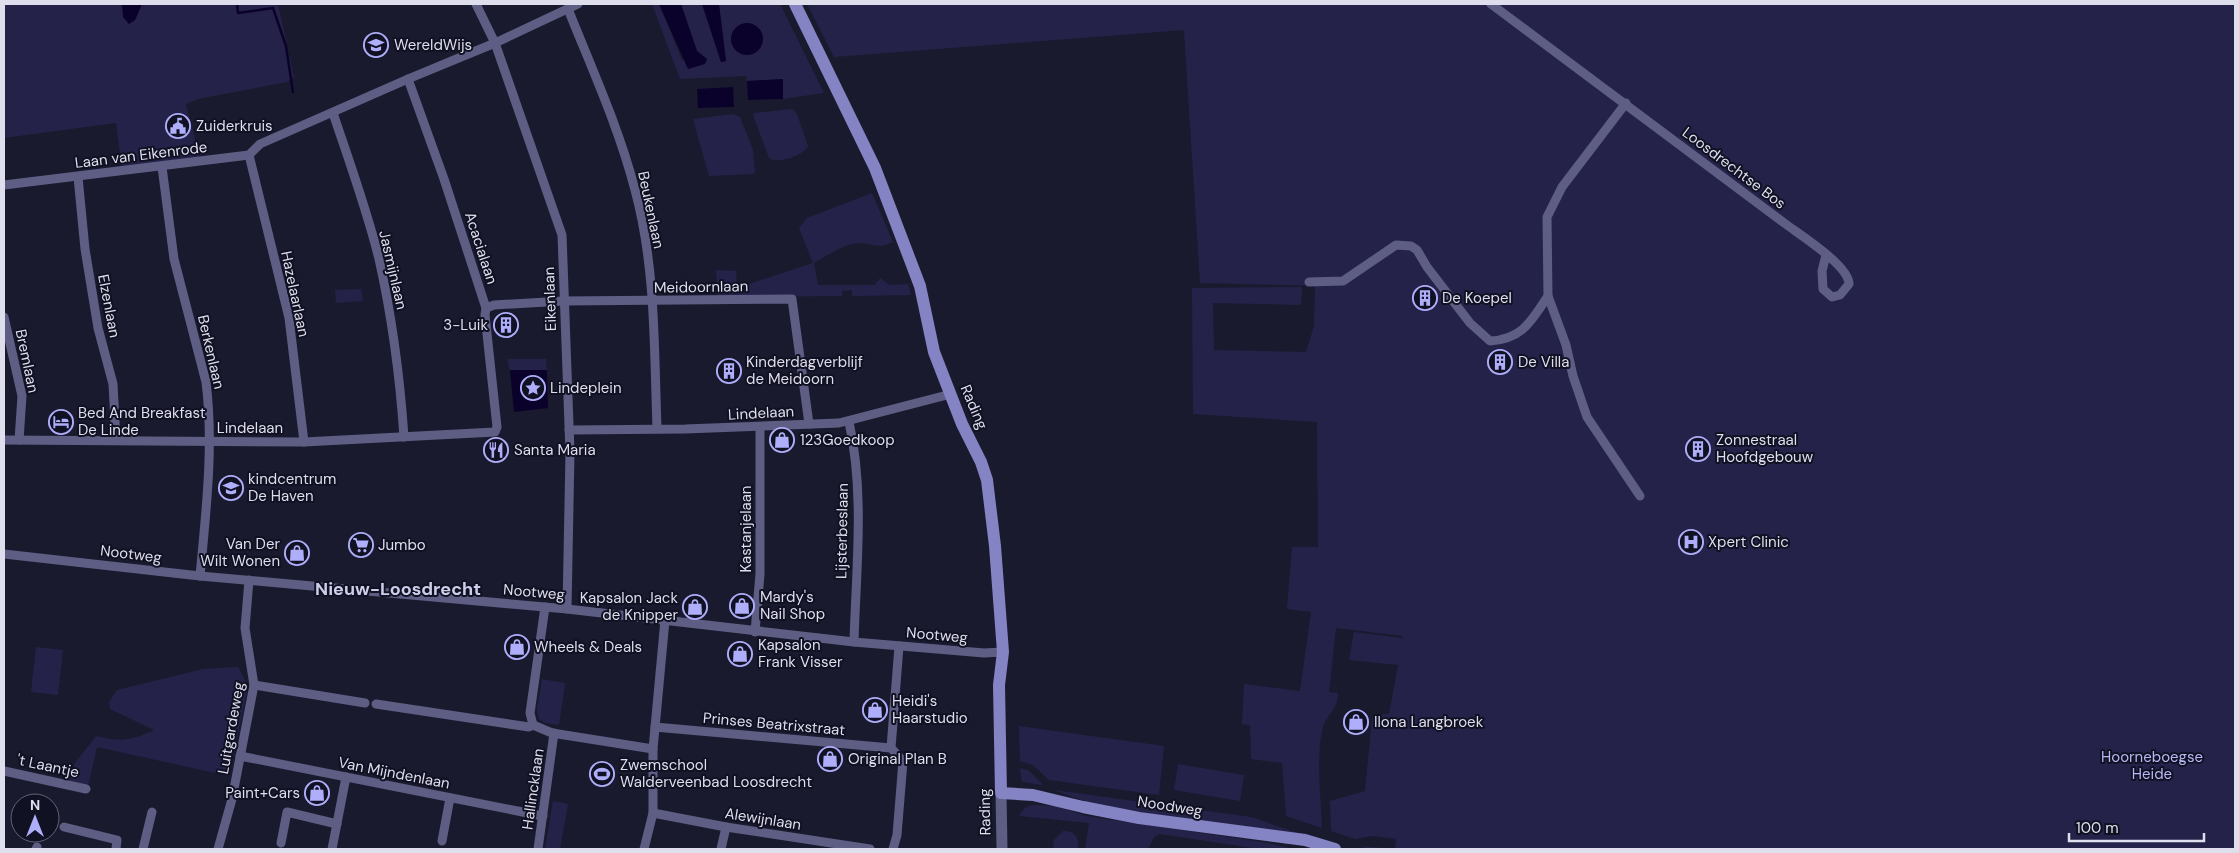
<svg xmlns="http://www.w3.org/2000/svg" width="2239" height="853" font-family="'DM Sans',sans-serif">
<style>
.green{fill:#25224a;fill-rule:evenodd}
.water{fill:#0b022b}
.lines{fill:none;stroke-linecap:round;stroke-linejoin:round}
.stream{stroke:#0b022b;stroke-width:2.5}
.minor{stroke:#5e5e85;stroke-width:9}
.tertiary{stroke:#5e5e85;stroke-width:11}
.secondary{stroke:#8483c3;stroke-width:12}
.labels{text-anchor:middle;stroke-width:4;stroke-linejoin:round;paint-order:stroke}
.poi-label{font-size:15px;fill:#dedeed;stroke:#111124;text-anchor:start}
.street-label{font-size:15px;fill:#dedeed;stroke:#111124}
.park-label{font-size:15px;fill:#b7b7f5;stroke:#111124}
.quarter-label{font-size:18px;font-weight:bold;fill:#cdceea;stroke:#111124}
</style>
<rect width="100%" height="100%" fill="#1a1a2e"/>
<g class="green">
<polygon points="4,4 122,4 121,7 135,20 142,4 278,4 294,77 287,82 198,99 186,104 200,159 122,168 116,123 4,138"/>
<path d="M652,4H659L682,60L707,59L697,51L681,4H702L721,62L726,61L719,4H780L824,93L783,99L782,79L747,81L746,76L680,79ZM747,24L758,28L763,39L732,44L736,28Z"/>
<path d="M807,4H2235V849H1368L1361,846L1395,849L1396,839L1373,836L1355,839L1331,831L1330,801L1365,791L1372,718L1377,714H1389L1398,665L1349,660L1354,632L1402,638V643L1403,636L1336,628L1329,692L1338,693C1338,711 1325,715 1322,731C1316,760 1321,798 1322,828L1286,816L1282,763L1251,759L1250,725L1242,724L1244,684L1300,691L1311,612L1287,609L1292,547H1318L1317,422L1193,414L1192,288L1302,287L1301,305L1213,303L1214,350L1306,352L1314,326L1315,286H1320L1200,283L1184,30L834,57Z"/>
<path d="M792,109L797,114L808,146C804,155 777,165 769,158L753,115L754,113Z"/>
<polygon points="733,114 740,117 753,150 755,171 754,174 709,176 693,119"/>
<path d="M872,193L893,242C876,250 874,243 858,243C843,244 827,256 814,263L818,285H875L880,278L890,285L908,284L911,295L852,296V290L842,291V296L718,297L716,270L736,271L737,288L813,263L799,228L807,218Z"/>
<polygon points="361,289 363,301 336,303 335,290"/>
<polygon points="507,359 546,359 547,370 510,370"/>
<polygon points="36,647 63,650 58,695 31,692"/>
<path d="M238,667L248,686L229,776L97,747L88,786L69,780L75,763L96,736C120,742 131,741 154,730L110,709L109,702L117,690L203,669Z"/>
<polygon points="542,679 565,683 559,725 546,723 539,719 537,710"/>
<polygon points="1019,726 1164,746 1159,795 1049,780 1033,765 1020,761"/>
<polygon points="1178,764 1244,775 1240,801 1174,790"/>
<polygon points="1020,768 1029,771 1043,785 1022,782"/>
<polygon points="1054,790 1251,817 1306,836 1179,818 1092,804"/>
<polygon points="553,801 568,804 560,849 545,849"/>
<polygon points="1032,805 1056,806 1086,816 1263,842 1294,849 1259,849 1160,834 1154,837 1148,849 1085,849 1089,823 1019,816 1025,808"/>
<path d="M1063,831C1075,830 1079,838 1078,849H1055L1053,847L1054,840Z"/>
</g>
<g class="water">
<polygon points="122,4 142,4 135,20 129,24 123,17"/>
<polygon points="659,4 681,4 697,51 707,59 705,64 688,69"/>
<polygon points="702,4 719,4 726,61 721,62"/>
<circle cx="747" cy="39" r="16"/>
<polygon points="783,79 783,99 748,100 747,81"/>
<polygon points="733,87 734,107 698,108 697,89"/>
<polygon points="510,370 547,370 548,408 514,412"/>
</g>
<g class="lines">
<polyline class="stream" points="237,4 238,13 273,8 286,46 293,92"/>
<g class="minor">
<polyline points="476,4 495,43 562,235 570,452 567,609"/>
<path d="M1491,4L1787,225C1802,236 1849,266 1849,284L1840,295L1832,297L1823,289L1822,271L1826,255"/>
<path d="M568,9C592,69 619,128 635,190C656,267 654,349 657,428"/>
<polyline points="1626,103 1562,187 1547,217 1548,296 1566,345 1573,376 1587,417 1640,496"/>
<path d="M333,113C349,161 367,210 379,259C392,317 400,378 404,437"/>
<polyline points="249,155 289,318 304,442"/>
<path d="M162,167L174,259L206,382C214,446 206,511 200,576"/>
<polyline points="78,177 85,249 98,328 113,384 116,440"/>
<polyline points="4,185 249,155 260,144 408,79 495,43 578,4"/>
<path d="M1309,282L1343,281L1396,245L1411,246L1417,250L1427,267L1470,323L1490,341C1523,339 1531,321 1548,296"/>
<polyline points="486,308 494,305 564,301 792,299 809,424"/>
<polyline points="4,317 22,396 19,440"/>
<path d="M849,422C865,493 856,570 854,642"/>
<polyline points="569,430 685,429 839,423 951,394"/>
<polyline points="4,440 304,442 495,432 497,427 485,315 486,308 444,179 408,79"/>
<polyline points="4,554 200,576 567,609 854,642 984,653 1003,652"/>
<polyline points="755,632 760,574 760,427"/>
<polyline points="254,685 365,703"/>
<polyline points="376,704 529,727 533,725 552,733 653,749"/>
<polyline points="533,725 530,713 545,607"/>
<polyline points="655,727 891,748"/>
<polyline points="240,756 543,816"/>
<polyline points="4,771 86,789"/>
<polyline points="653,813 726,827 870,849"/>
<polyline points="64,827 117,840 116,849"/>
<polyline points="442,841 450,798"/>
<polyline points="281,843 287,812 337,824"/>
<polyline points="36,849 37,847"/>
<polyline points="143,849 152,812"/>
<polyline points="218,849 232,799 254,685 245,628 249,580"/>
<polyline points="332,849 346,777"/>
<polyline points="538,849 554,733"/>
<polyline points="644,849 653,813 653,749 665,620"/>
<polyline points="721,849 726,827"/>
<polyline points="893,849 897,835 903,761 891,748 899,646"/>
</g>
<polyline class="tertiary" points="1001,793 1002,849"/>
<polyline class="secondary" points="795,4 875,168 920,286 934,352 962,424 981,462 987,480 995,546 1003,652 999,685 1001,793 1033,795 1083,807 1139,818 1305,840 1335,849"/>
</g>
<defs>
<symbol id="school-ring" viewBox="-11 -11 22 22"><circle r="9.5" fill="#111124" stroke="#afaefa" stroke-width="1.5"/><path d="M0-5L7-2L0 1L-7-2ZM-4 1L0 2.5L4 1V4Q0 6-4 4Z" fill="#afaefa"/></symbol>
<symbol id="civic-ring" viewBox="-11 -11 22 22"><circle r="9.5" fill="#111124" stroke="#afaefa" stroke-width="1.5"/><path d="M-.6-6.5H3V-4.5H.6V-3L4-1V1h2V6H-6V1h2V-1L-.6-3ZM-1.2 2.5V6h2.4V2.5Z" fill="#afaefa"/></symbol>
<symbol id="building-ring" viewBox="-11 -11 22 22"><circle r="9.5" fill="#111124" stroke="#afaefa" stroke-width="1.5"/><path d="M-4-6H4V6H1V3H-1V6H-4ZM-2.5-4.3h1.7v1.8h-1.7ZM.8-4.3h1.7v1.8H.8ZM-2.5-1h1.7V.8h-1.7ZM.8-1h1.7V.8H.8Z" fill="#afaefa"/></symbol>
<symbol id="sight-ring" viewBox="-11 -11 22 22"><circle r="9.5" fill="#111124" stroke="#afaefa" stroke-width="1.5"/><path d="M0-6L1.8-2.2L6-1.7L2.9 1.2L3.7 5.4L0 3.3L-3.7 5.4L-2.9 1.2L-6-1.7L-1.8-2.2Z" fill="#afaefa"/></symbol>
<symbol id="hotel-ring" viewBox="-11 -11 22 22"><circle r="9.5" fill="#111124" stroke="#afaefa" stroke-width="1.5"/><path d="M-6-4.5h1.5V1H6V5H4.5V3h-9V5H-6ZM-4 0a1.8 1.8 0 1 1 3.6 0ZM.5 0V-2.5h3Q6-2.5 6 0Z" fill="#afaefa"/></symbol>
<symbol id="shop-ring" viewBox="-11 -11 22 22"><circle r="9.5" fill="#111124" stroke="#afaefa" stroke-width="1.5"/><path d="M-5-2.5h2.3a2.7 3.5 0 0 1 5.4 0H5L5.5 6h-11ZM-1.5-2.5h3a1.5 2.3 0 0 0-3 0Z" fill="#afaefa"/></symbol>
<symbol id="restaurant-ring" viewBox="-11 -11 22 22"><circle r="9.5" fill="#111124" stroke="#afaefa" stroke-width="1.5"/><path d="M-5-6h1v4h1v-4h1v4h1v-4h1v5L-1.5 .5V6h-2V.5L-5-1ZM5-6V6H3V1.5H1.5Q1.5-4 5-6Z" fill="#afaefa"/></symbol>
<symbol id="hospital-ring" viewBox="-11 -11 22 22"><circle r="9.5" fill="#111124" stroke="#afaefa" stroke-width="1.5"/><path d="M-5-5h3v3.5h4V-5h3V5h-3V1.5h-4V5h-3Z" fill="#afaefa"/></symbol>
<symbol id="supermarket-ring" viewBox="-11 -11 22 22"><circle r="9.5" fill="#111124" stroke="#afaefa" stroke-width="1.5"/><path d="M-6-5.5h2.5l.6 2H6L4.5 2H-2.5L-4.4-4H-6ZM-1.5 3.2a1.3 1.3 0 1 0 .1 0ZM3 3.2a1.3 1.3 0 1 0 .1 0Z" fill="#afaefa"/></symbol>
<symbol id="stadium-ring" viewBox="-11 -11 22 22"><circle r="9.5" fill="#111124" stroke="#afaefa" stroke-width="1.5"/><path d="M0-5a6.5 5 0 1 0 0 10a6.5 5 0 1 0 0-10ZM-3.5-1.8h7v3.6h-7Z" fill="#afaefa"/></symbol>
</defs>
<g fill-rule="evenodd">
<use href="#school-ring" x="362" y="31" width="28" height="28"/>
<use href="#civic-ring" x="164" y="112" width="28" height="28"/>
<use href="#building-ring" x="1411" y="284" width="28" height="28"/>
<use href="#building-ring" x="492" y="311" width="28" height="28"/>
<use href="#building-ring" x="1486" y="348" width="28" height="28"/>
<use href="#building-ring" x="715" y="357" width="28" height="28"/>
<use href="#sight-ring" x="519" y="374" width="28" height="28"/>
<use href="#hotel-ring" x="47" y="408" width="28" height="28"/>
<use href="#shop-ring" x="768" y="426" width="28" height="28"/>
<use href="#building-ring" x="1684" y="435" width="28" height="28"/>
<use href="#restaurant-ring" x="482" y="436" width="28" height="28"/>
<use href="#school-ring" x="217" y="474" width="28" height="28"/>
<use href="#hospital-ring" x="1677" y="528" width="28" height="28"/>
<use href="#supermarket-ring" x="347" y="531" width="28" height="28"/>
<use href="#shop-ring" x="283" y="539" width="28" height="28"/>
<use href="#shop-ring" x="728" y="592" width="28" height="28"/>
<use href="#shop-ring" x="681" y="593" width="28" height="28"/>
<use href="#shop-ring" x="503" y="633" width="28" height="28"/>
<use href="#shop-ring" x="726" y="640" width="28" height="28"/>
<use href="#shop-ring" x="861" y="696" width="28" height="28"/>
<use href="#shop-ring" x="1342" y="708" width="28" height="28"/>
<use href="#shop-ring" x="816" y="745" width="28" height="28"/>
<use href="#stadium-ring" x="588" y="760" width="28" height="28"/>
<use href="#shop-ring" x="303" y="779" width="28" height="28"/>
</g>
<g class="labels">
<g class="poi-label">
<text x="394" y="50">WereldWijs</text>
<text x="196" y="131">Zuiderkruis</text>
<text x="1442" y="303">De Koepel</text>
<text x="488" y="330" text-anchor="end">3-Luik</text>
<text x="746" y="367">Kinderdagverblijf<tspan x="746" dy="17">de Meidoorn</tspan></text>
<text x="1518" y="367">De Villa</text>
<text x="550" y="393">Lindeplein</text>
<text x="78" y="418">Bed And Breakfast<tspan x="78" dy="17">De Linde</tspan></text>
<text x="800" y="445">123Goedkoop</text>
<text x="1716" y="445">Zonnestraal<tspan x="1716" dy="17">Hoofdgebouw</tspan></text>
<text x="514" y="455">Santa Maria</text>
<text x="248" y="484">kindcentrum<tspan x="248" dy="17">De Haven</tspan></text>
<text x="1708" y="547">Xpert Clinic</text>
<text x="280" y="549" text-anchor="end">Van Der<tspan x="280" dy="17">Wilt Wonen</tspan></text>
<text x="378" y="550">Jumbo</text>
<text x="760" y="602">Mardy's<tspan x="760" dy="17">Nail Shop</tspan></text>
<text x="678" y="603" text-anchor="end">Kapsalon Jack<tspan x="678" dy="17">de Knipper</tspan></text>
<text x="758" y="650">Kapsalon<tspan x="758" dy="17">Frank Visser</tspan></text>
<text x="534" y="652">Wheels &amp; Deals</text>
<text x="892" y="706">Heidi's<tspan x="892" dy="17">Haarstudio</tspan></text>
<text x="1374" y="727">Ilona Langbroek</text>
<text x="848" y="764">Original Plan B</text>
<text x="620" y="770">Zwemschool<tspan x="620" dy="17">Walderveenbad Loosdrecht</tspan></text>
<text x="300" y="798" text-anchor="end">Paint+Cars</text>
</g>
<g class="street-label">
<text transform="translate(141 155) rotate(-7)" y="5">Laan van Eikenrode</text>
<text transform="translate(1734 168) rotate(37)" y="5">Loosdrechtse Bos</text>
<text transform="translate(651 210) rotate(78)" y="5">Beukenlaan</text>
<text transform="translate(481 248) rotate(72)" y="5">Acacialaan</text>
<text transform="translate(393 270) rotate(77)" y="5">Jasmijnlaan</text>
<text transform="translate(701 287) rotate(-1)" y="5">Meidoornlaan</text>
<text transform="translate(295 294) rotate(78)" y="5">Hazelaarlaan</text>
<text transform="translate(550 299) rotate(-92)" y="5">Eikenlaan</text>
<text transform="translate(109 306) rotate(79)" y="5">Elzenlaan</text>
<text transform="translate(211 352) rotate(77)" y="5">Berkenlaan</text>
<text transform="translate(27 361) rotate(78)" y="5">Bremlaan</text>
<text transform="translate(974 407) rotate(67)" y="5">Rading</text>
<text transform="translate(761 413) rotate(-3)" y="5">Lindelaan</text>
<text x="250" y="433">Lindelaan</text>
<text transform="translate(746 529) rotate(-90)" y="5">Kastanjelaan</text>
<text transform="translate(842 531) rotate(-89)" y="5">Lijsterbeslaan</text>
<text transform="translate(131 554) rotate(7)" y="5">Nootweg</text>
<text transform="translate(534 592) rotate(5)" y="5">Nootweg</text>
<text transform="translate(937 635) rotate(5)" y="5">Nootweg</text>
<text transform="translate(774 724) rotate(5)" y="5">Prinses Beatrixstraat</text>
<text transform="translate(231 728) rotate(-80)" y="5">Luitgardeweg</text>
<text transform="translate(48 766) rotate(12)" y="5">'t Laantje</text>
<text transform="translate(394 773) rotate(11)" y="5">Van Mijndenlaan</text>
<text transform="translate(533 789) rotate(-82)" y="5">Hallincklaan</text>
<text transform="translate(1170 806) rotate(9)" y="5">Noodweg</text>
<text transform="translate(985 812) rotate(-91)" y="5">Rading</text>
<text transform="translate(763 819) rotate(9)" y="5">Alewijnlaan</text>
</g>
<g class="park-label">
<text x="2152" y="762">Hoorneboegse<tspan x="2152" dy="17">Heide</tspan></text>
</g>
<g class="quarter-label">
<text x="398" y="595">Nieuw-Loosdrecht</text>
</g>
</g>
<rect width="2239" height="853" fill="none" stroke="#dedeed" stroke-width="10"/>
<g transform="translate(35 818)"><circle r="24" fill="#111124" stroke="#636374"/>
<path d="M0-4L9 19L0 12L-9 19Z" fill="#afaefa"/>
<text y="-8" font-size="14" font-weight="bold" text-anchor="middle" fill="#dedeed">N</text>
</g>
<path d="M2069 833v8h135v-8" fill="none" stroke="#dedeed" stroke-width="2.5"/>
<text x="2076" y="833" font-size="15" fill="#dedeed" stroke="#111124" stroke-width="4" paint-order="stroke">100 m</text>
</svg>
